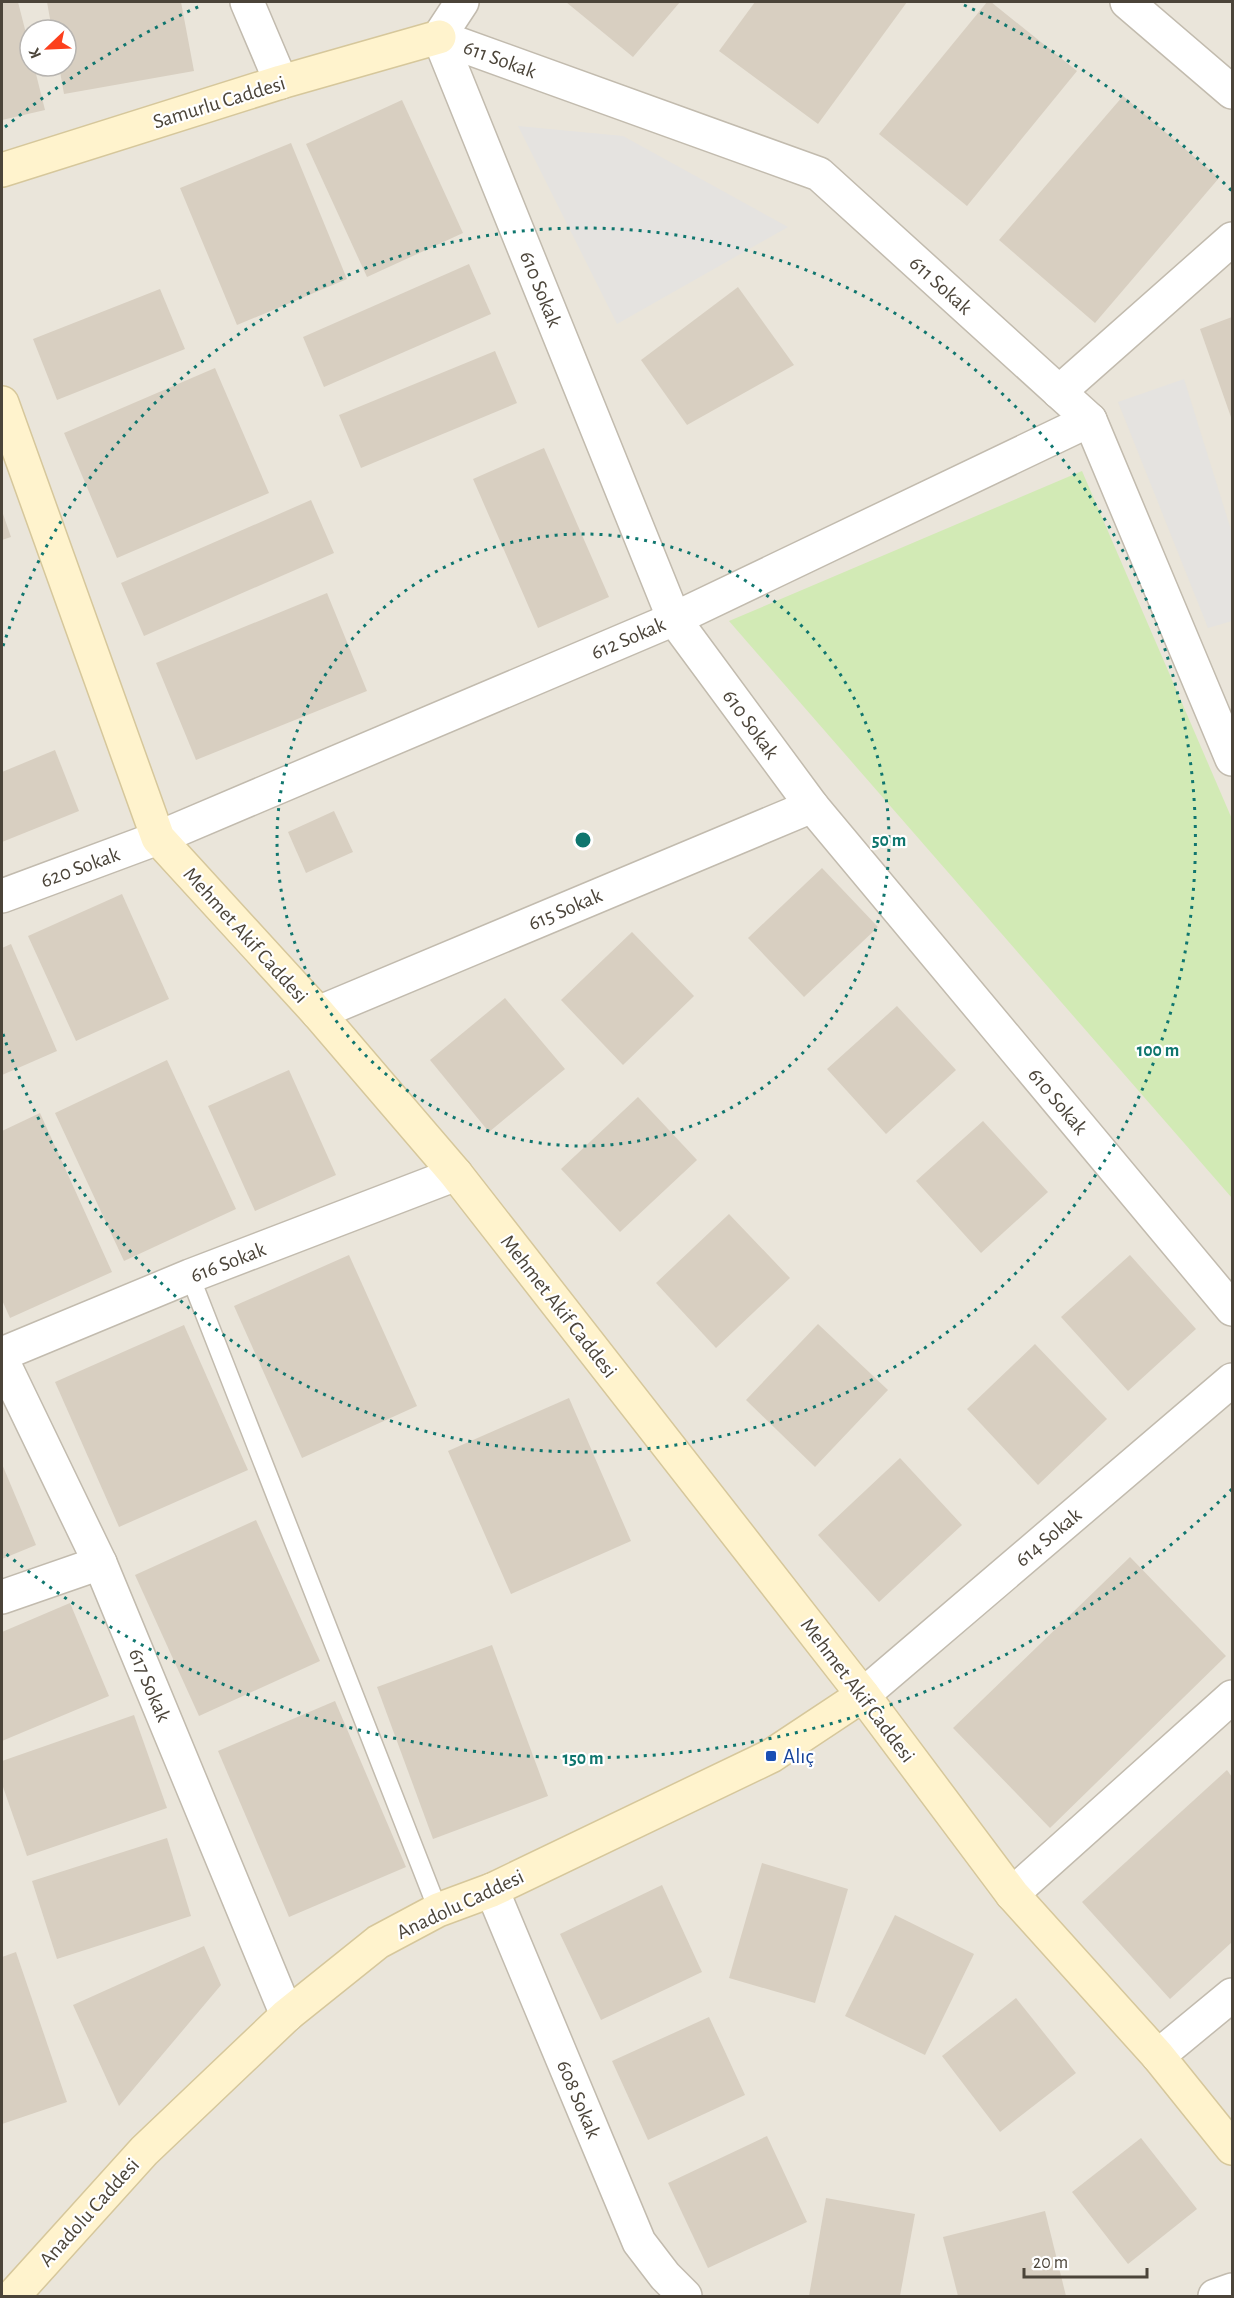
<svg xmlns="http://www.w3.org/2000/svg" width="1234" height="2298" font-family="'Alegreya Sans',sans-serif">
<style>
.residential{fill:#eae5da;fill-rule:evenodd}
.green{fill:#d2eab5}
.parking{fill:#e5e3e0}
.building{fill:#d8cfc1}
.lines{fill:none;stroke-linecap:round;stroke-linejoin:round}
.lane-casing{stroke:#c2bbae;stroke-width:21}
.street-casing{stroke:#c2bbae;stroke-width:36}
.secondary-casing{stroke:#d6c79b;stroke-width:36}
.lane{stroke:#fff;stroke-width:18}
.street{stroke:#fff;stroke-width:33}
.secondary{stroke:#fff3cd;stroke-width:33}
.ring{fill:none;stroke:#0f766e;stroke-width:3;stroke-dasharray:3 6}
.transit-dot{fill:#1a4fb4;stroke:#fff;stroke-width:2}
.labels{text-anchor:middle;stroke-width:4.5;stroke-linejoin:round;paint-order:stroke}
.street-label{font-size:21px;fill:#4b4439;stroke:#fff}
.transit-label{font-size:21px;fill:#164399;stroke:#fff;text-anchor:start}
.centre{fill:#0f766e;stroke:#fff;stroke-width:3}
.ring-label{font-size:18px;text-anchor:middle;font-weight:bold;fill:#0f766e;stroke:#fff;stroke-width:4.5;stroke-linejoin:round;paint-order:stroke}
</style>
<rect width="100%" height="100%" fill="#f6f3ec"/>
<path class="residential" d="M2,2H1232V2296H2ZM30,30H66V66H30Z"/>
<polygon class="green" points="1082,471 1232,819 1232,1198 729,621"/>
<g class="parking">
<polygon points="518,126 623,136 788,227 617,324"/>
<polygon points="1184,379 1232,533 1232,621 1208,628 1118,402"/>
</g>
<g class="building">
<polygon points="2,2 18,2 30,49 30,66 34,66 45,110 2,120"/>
<polygon points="47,2 181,2 194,71 64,94 59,66 66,66 66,30 52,30"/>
<polygon points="566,2 680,2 633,57"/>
<polygon points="755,2 907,2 818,124 719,51"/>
<polygon points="987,2 991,2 1077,71 967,206 879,134"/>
<polygon points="1123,96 1219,178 1095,323 999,240"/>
<polygon points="402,100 463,233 367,277 306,144"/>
<polygon points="291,143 347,279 237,325 180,188"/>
<polygon points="469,264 491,314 324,387 303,337"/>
<polygon points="738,287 794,365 687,425 641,360"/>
<polygon points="160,289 185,349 57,400 33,339"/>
<polygon points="1232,317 1232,420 1200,329"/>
<polygon points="495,351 517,403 361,468 339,415"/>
<polygon points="215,368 269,493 117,558 64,433"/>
<polygon points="544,448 609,597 538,628 473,479"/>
<polygon points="311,500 334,553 144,636 121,583"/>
<polygon points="2,511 11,537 2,540"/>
<polygon points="327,593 367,691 196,760 156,663"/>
<polygon points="55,750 79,811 2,842 2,772"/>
<polygon points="334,811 353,852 306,873 288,832"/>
<polygon points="822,868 878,927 804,997 748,938"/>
<polygon points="122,894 169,999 76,1041 28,936"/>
<polygon points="632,932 694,996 623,1065 561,1000"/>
<polygon points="11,944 57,1051 2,1075 2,948"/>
<polygon points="505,998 565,1069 489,1132 430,1060"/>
<polygon points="897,1006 956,1070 886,1134 827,1069"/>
<polygon points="167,1060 236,1209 124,1261 55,1113"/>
<polygon points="289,1070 336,1175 255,1211 208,1106"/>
<polygon points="638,1097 697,1160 620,1232 561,1169"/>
<polygon points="40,1113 112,1272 10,1318 2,1300 2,1131"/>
<polygon points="983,1121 1048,1192 981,1253 916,1181"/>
<polygon points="729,1214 790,1278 716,1348 656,1283"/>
<polygon points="349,1255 417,1406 302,1458 234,1306"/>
<polygon points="1130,1255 1196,1329 1128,1391 1061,1317"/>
<polygon points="818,1324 888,1390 815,1467 746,1400"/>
<polygon points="184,1325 248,1470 119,1527 55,1382"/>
<polygon points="1035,1344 1107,1419 1038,1485 967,1409"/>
<polygon points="569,1398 631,1541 511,1594 448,1451"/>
<polygon points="900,1458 962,1525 879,1602 818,1535"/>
<polygon points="2,1464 36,1545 2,1559"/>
<polygon points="256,1520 320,1661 199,1716 135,1575"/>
<polygon points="1130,1557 1226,1656 1050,1828 953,1728"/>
<polygon points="70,1603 109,1696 2,1741 2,1632"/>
<polygon points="492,1645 548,1796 433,1839 377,1687"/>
<polygon points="335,1701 406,1867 289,1917 218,1751"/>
<polygon points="134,1715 167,1808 27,1856 2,1784 2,1761"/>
<polygon points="1227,1770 1232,1777 1232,1942 1170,1999 1082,1902"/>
<polygon points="167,1838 191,1916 57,1959 32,1881"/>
<polygon points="762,1863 848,1889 815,2003 729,1978"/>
<polygon points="662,1885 702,1972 601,2020 560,1934"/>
<polygon points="895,1915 974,1954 925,2055 845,2016"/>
<polygon points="204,1946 221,1985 119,2106 73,2005"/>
<polygon points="16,1952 67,2102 2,2124 2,1957"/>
<polygon points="1016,1998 1076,2073 1000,2132 942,2056"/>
<polygon points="709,2017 745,2095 648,2140 612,2061"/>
<polygon points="767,2136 807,2222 708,2268 668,2183"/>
<polygon points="1141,2138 1197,2209 1128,2264 1072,2192"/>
<polygon points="826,2198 915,2214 900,2296 809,2296"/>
<polygon points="1045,2211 1066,2296 958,2296 943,2237"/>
</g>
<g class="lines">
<defs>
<polyline id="lane" points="190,1276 438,1910"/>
<g id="street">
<polyline points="247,2 281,82"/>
<polyline points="1127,2 1232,92"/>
<polyline points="439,37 674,619 812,806 1232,1309"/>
<polyline points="439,37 819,174 1090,420 1232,759"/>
<polyline points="439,37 462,2"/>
<polyline points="1059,392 1232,239"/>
<polyline points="2,896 158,838 674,619 1090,420"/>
<polyline points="318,1013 812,806"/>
<polyline points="2,1354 190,1276 456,1174"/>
<polyline points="2,1360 100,1563 287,2015"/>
<polyline points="2,1597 100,1563"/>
<polyline points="863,1695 1232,1380"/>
<polyline points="492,1890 639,2242 665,2276 685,2296"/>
<polyline points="1012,1894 1232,1697"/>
<polyline points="1158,2056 1232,1995"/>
<polyline points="1215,2296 1232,2290"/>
</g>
<g id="secondary">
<polyline points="2,170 281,82 439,37"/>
<polyline points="2,403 158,838 318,1013 456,1174 863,1695 1012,1894 1158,2056 1232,2148"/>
<polyline points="13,2296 144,2151 287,2015 378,1942 438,1910 492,1890 771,1756 863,1695"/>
</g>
</defs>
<use href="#lane" class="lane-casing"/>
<use href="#street" class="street-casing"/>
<use href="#secondary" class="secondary-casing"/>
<use href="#lane" class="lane"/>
<use href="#street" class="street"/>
<use href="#secondary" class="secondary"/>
</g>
<g class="ring">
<circle cx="583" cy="840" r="306"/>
<path d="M3 646A612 612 0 1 1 3 1034"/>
<path d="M1232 1489A918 918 0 0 1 5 1553M5 127A918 918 0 0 1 202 5M964 5A918 918 0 0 1 1232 191"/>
</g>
<rect class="transit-dot" x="765" y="1750" width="12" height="12" rx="3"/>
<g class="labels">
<g class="street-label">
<text transform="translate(500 59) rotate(20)" y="7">611 Sokak</text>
<text transform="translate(219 102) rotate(-17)" y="7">Samurlu Caddesi</text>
<text transform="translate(941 285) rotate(42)" y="7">611 Sokak</text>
<text transform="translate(541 289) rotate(68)" y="7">610 Sokak</text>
<text transform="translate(628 638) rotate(-23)" y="7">612 Sokak</text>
<text transform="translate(751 724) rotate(54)" y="7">610 Sokak</text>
<text transform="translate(80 867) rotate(-20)" y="7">620 Sokak</text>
<text transform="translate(565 909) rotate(-23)" y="7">615 Sokak</text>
<text transform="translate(246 935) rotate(48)" y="7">Mehmet Akif Caddesi</text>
<text transform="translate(1058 1101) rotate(50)" y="7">610 Sokak</text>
<text transform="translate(228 1262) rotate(-21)" y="7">616 Sokak</text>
<text transform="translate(559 1306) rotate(52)" y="7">Mehmet Akif Caddesi</text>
<text transform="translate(1048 1537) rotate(-40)" y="7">614 Sokak</text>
<text transform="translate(150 1685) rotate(67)" y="7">617 Sokak</text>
<text transform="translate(858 1690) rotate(53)" y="7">Mehmet Akif Caddesi</text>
<text transform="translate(460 1904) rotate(-25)" y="7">Anadolu Caddesi</text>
<text transform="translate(579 2099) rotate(67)" y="7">608 Sokak</text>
<text transform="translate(89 2212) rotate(-48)" y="7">Anadolu Caddesi</text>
</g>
<g class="transit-label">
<text x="783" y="1763">Alıç</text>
</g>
</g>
<circle cx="583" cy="840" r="9" class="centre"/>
<g class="ring-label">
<text x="889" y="846">50 m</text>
<text x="1158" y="1056">100 m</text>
<text x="583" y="1764">150 m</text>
</g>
<rect width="1234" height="2298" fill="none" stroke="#4b4439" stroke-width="6"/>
<g transform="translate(48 48) rotate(247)"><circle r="28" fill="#ffffff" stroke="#b7b4b0" stroke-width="1.5"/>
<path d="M0-4.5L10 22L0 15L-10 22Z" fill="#fc3f1d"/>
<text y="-9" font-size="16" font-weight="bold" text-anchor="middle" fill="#4b4439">K</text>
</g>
<path d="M1024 2268v9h123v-9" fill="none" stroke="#4b4439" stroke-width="3"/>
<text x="1033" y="2268" font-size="18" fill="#4b4439" stroke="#ffffff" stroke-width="4.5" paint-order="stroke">20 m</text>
</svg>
